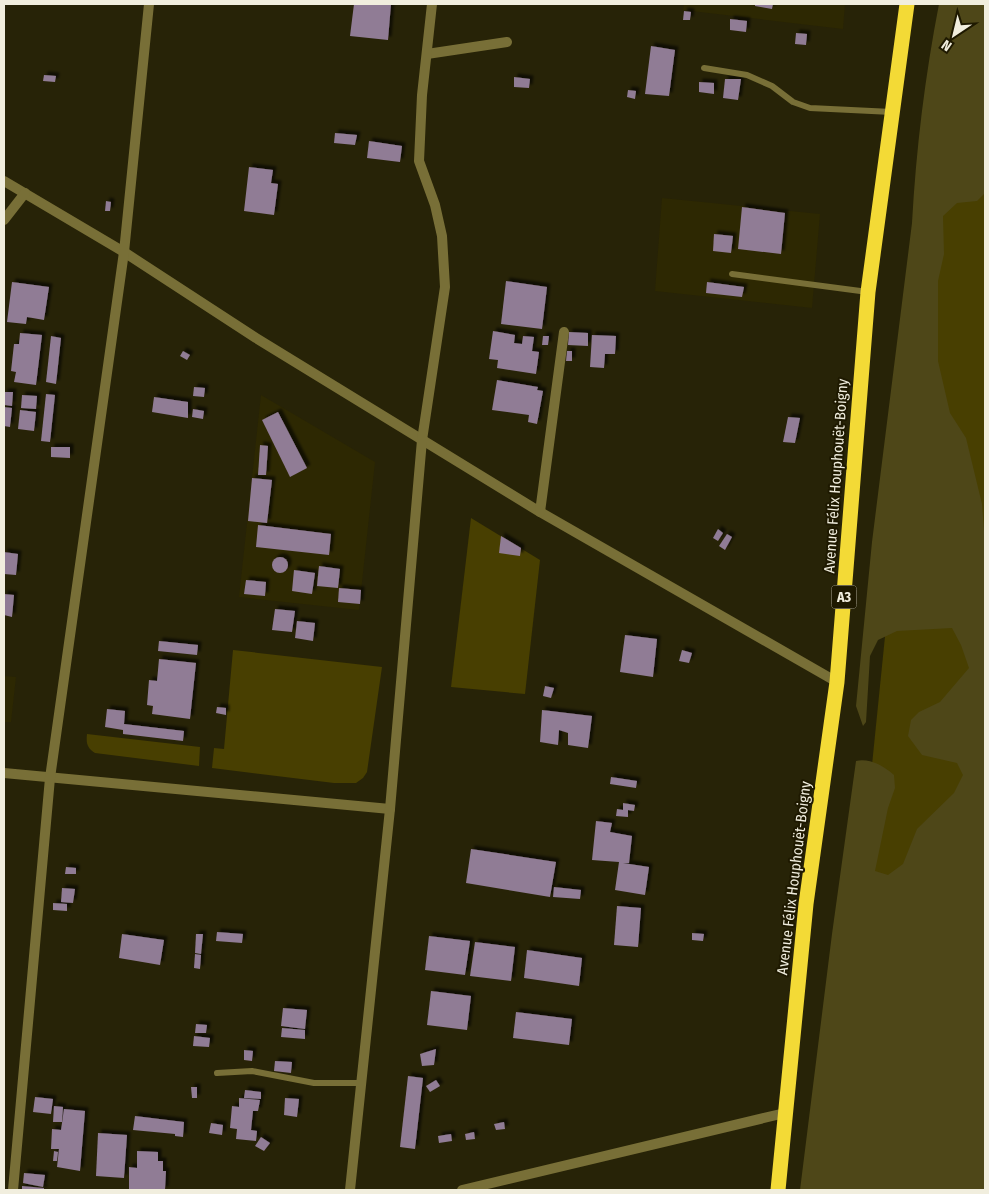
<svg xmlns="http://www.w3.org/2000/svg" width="989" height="1194" font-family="'Fira Sans Condensed',sans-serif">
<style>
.built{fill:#2d2802}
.green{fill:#483f01}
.forest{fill:#4e4718}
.building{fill:#907c95;filter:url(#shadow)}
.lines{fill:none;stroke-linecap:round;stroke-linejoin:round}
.lane{stroke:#786f37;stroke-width:6}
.street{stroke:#786f37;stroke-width:10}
.highway{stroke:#f3da36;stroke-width:15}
.labels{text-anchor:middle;stroke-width:4;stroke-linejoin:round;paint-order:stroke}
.shield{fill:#1e1900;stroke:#b2ae9b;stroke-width:1}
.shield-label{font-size:14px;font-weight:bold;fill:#f1eede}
.street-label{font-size:15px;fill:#f1eede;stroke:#1e1900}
</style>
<defs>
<filter id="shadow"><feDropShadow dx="3.5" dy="-3.5" stdDeviation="1" flood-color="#0009"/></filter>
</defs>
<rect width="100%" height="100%" fill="#272307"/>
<g class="built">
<polygon points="684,4 845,4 843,29 683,10"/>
<polygon points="662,198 820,214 812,308 655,291"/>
<polygon points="261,395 375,462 359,610 239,597"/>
<polygon points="4,676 16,677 11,722 4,722"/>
</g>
<g class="green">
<polygon points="949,4 985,4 985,1190 829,1190"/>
<polygon points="471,518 540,560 525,694 451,687"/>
<polygon points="233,650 382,667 367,772 363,778 356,783 334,783 212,768 214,748 224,749"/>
<path d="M87,734L200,747L199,766L95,753C87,748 86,743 87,734Z"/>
</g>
<path class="forest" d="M939,4H985V193L977,201L957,203L943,216L944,254L938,281V361L950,413L966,438L982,504L985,544V1190H800L832,934L856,761C870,758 884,766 894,775L895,788L888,808L875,871L888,875L903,864L917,829L954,793L963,775L957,763L922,755L908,736L911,720L919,712L940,702L969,668L961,645L952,628L897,631L878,640L870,656L866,722L863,726L856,706L872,542L912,223C916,149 925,76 939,4Z"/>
<g class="building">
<polygon points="354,4 391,4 388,40 350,36"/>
<polygon points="755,4 773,4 772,9 755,6"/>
<polygon points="684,11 691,12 690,20 683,20"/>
<polygon points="730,19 747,21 746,32 730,30"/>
<polygon points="796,33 807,34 806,45 795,44"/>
<polygon points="651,46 675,50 669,96 645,94"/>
<polygon points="44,75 56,76 55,82 43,81"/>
<polygon points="514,77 530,79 529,88 514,87"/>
<polygon points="725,79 741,79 738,100 723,98"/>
<polygon points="699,82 714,83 714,94 699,92"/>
<polygon points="628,90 636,91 635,99 627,97"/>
<polygon points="335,133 357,135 355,145 334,143"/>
<polygon points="369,141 402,146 400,162 367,158"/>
<polygon points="249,167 273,170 271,183 278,184 274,215 244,211"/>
<polygon points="106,201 111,202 110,211 105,211"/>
<polygon points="742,207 785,213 781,254 738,249"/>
<polygon points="714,234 733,236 731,253 713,251"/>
<polygon points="506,281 547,287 542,329 501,324"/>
<polygon points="12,282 49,287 44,320 27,317 26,324 7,322"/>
<polygon points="707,282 744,287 742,297 706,293"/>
<polygon points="493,331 515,335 514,343 522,344 523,336 534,337 532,351 539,352 536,374 497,368 498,360 489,359"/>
<polygon points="569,332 588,333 588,346 568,345"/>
<polygon points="20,333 42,335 36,385 14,382 16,372 11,371 14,344 19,344"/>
<polygon points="592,335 616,336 615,354 605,354 604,368 590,367"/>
<polygon points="51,336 61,338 56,384 46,382"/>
<polygon points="543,336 549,336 548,345 542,345"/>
<polygon points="183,351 190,355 187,360 180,356"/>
<polygon points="567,351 572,351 572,361 566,361"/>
<polygon points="497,380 538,387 537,390 543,391 537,424 528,422 529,415 492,410"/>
<polygon points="194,387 205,388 204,397 193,396"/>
<polygon points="4,392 13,392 12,406 4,405"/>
<polygon points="46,394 55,395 50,442 41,441"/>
<polygon points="22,395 37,396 36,409 21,408"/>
<polygon points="154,397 188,402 188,418 152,412"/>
<polygon points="4,407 12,408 10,427 4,426"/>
<polygon points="193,409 204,411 203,419 192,417"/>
<polygon points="20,410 36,412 34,431 18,429"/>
<polygon points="278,412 307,468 290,477 262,420"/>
<polygon points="788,417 800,418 795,443 783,442"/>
<polygon points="260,445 268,446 266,475 258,475"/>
<polygon points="51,447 70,447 70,458 51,457"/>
<polygon points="252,478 272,480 267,523 248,521"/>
<polygon points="258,525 331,534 329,555 256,547"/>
<polygon points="718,529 723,533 718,541 713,538"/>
<polygon points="727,534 732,537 725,550 719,546"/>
<polygon points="501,536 521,548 520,556 499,553"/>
<polygon points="4,552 18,554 16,575 4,574"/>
<circle cx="280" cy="565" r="8"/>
<polygon points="319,566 340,569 338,588 317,586"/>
<polygon points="294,570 315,573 312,594 292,591"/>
<polygon points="246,580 266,582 265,596 244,594"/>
<polygon points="339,588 361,590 360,604 338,602"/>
<polygon points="4,594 14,595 12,617 4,615"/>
<polygon points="275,609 295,611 292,632 272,630"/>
<polygon points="297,621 315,623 313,641 295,638"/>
<polygon points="625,635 657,639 653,677 620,672"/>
<polygon points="159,641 198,645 197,655 158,651"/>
<polygon points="682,650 692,653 689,663 679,661"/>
<polygon points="159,659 196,663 190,719 152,714 153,706 147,705 149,680 157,681"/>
<polygon points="545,686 554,688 551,698 543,696"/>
<polygon points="217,707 226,708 226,715 216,713"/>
<polygon points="107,709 125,711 124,724 184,731 183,741 123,734 123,730 105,727"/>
<polygon points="542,710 592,716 588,748 568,745 568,733 559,730 558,745 540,742"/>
<polygon points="611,777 637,781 636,788 610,784"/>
<polygon points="623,803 635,805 634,811 628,810 628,817 616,816 617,809 623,810"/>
<polygon points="596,821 612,823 610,832 632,836 629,863 623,863 649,867 645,895 615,890 619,862 592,860"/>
<polygon points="471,849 556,862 550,897 466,883"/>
<polygon points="66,867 76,868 76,874 65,874"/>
<polygon points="554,887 581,890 580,899 553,897"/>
<polygon points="62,888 75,889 73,903 61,902"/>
<polygon points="53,903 67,904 67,911 53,910"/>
<polygon points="617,906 641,908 638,947 614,945"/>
<polygon points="217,932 243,934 242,943 216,941"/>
<polygon points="692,933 704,934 703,941 692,940"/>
<polygon points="122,934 164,940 160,965 119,958"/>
<polygon points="196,934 203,934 201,954 195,953"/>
<polygon points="429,936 470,941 465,975 425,970"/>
<polygon points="475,942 515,947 511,981 470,976"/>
<polygon points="527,950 582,958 579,986 524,978"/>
<polygon points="195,954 201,955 200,969 194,968"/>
<polygon points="431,991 471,996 467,1030 427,1025"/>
<polygon points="283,1008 307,1010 305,1029 281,1026"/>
<polygon points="516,1012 572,1019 569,1045 513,1038"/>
<polygon points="196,1024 207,1025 206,1033 195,1033"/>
<polygon points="282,1028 305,1030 305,1039 281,1037"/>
<polygon points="194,1036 210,1038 209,1047 193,1046"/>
<polygon points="436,1049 434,1065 422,1066 420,1054"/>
<polygon points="244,1050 253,1051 252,1061 244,1060"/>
<polygon points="275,1061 292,1062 291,1073 274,1071"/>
<polygon points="408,1076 423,1078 415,1149 400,1147"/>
<polygon points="436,1080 440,1086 430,1092 426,1086"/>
<polygon points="191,1087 197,1087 197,1098 192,1098"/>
<polygon points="245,1090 261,1092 261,1099 244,1098"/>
<polygon points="35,1097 53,1099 51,1114 33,1112"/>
<polygon points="239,1098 260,1100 258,1111 253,1111 251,1130 257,1131 256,1141 236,1139 237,1129 230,1128 232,1106 239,1107"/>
<polygon points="285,1098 299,1099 297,1117 284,1115"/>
<polygon points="54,1106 63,1107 62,1122 53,1122"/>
<polygon points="64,1109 85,1111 80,1171 57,1167 59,1149 51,1149 52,1129 61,1130"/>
<polygon points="135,1116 184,1122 183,1137 175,1136 175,1134 133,1130"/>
<polygon points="504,1122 505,1129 496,1130 494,1124"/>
<polygon points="211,1123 223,1125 222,1135 209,1133"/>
<polygon points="474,1132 475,1139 466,1140 465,1134"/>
<polygon points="98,1133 127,1135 124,1178 96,1176"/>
<polygon points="451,1134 452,1141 439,1143 438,1136"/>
<polygon points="261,1137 270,1143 264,1151 255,1146"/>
<polygon points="54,1151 58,1152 57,1161 53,1161"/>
<polygon points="137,1151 158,1152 158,1161 163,1161 163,1171 166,1171 165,1190 129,1190 129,1167 137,1168"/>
<polygon points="24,1173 45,1175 43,1187 23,1183"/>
<polygon points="22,1186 44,1188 44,1190 22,1190"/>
</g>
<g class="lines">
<g class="lane">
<polyline points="704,68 747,75 772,86 793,102 810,108 892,112"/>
<polyline points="732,274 868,292"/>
<polyline points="217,1073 252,1071 314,1083 360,1083"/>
</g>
<g class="street">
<polyline points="427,54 507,42"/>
<polyline points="4,181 124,252 256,338 540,512 837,682"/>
<polyline points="4,220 25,193"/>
<polyline points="540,512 564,332"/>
<polyline points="4,773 390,809"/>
<polyline points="13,1190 50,778 124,252 149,4"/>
<polyline points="350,1190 390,809 422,440 445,287 442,236 435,205 419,161 422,95 432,4"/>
<polyline points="462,1190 785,1113"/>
</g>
<polyline class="highway" points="778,1190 806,904 837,682 868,292 907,4"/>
</g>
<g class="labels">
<rect class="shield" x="831.5" y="585.5" width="25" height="23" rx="4"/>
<g class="shield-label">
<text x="844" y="602">A3</text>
</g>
<g class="street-label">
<text transform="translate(836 476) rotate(-86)" y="5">Avenue Félix Houphouët-Boigny</text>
<text transform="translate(794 878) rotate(-83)" y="5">Avenue Félix Houphouët-Boigny</text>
</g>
</g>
<rect width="989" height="1194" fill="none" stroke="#f1eede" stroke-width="10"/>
<g transform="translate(954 35) rotate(215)" stroke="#1e1900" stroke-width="4" paint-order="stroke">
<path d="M0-4L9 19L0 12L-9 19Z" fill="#f1eede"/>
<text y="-8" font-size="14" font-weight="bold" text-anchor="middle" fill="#f1eede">N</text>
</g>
</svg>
